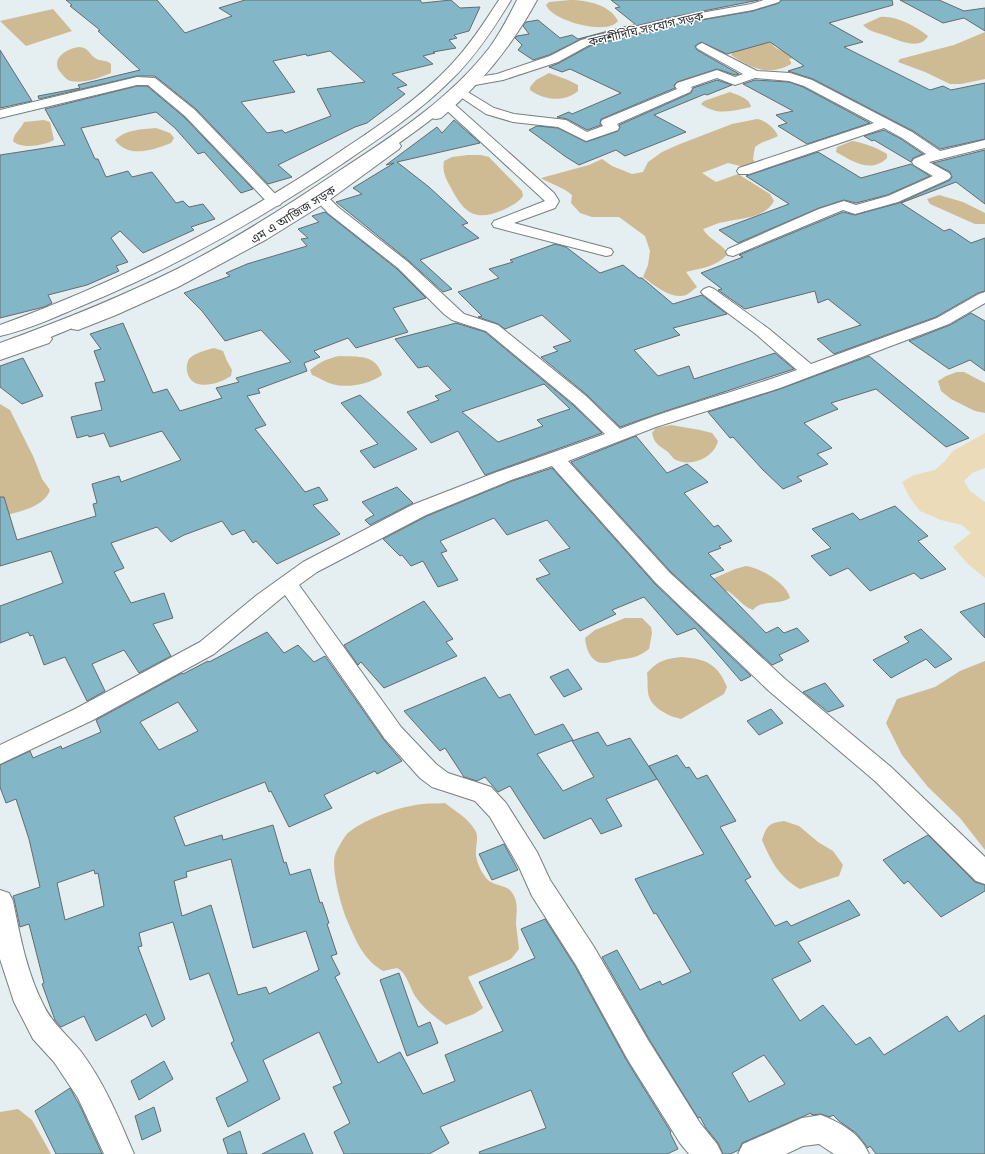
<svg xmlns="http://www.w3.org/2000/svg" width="985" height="1154" font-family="Lora,'Noto Sans Bengali',serif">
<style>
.green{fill:#ecdbb8}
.water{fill:#cebb93}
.building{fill:#83b6c6;stroke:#646c6f;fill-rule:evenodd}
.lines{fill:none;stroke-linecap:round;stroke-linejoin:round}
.minor-casing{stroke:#777f82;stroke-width:2}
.primary-casing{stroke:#777f82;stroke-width:2}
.trunk-casing{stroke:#777f82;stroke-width:2}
.minor{fill:#fff;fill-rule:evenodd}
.primary{fill:#fff;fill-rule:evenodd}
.trunk{fill:#fff;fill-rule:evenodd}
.labels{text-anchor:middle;stroke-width:3;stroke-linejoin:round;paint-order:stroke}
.far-street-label{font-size:12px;fill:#2b2f30;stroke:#fff}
</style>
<rect width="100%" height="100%" fill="#e5eef1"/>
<polygon class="green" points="985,433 985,468 972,473 964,481 970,491 985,502 985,578 968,564 953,547 971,533 962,525 941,520 920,511 910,498 902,482 914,475 935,470 945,461 953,451"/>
<g class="water">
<path d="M570,0C587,0 610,5 618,21C607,36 552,21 546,5L549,2Z"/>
<polygon points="53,9 72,31 26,46 0,21"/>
<path d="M880,17C896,15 915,26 928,36C920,51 898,40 887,36C879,33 869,32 863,25Z"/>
<polygon points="985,32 985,79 961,84 950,84 925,72 898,62 900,59 954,45"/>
<path d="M771,43C777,52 788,51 794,58L789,59L791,62V64C768,77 751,68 731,55L733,52L715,44Z"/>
<path d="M80,47C90,49 88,53 95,58C101,62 106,59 111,64V73C100,78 83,84 71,81C66,80 64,76 61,73C49,59 67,48 80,47Z"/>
<path d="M549,73L568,80L578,85V91C564,103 544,100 530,90V87L536,80Z"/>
<path d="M730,92C737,95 750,98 751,107C734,111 716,116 701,104L704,101Z"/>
<path d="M757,119C765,120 775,128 778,136C771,140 762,141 755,147L753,159L755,163L744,167L728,163L702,173L716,182L738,174L770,194L774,201C764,219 741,218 724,222C716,223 710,227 703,229C709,240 722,243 728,254C716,267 702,268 686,272L697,287C694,289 690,293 686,295C671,300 654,285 643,277L648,265L650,251L645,236L619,217H592L580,213L571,203L572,195C563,187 551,184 541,178L589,165L602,159L612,166L632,174L643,172L648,162L662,152L680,144L732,124Z"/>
<path d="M44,120L50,122L54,140C46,145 21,150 13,141C15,131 20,131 24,122Z"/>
<path d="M156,128L170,133L174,138L171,143C153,150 128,159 115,140C125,130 141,129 156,128Z"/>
<path d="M852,141C865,143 875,147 887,154V158C871,174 852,161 836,152L837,147Z"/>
<path d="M468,155H481L489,157L522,191L523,196C518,203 511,206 503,210C475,222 464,213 451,188C446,179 442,172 444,161L452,157Z"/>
<polygon points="939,195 963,202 985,213 985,224 975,224 930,204 927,199"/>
<path d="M214,348L223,351L227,361L232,370L231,376C219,384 191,393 187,371C186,367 187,363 189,359C194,353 207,350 214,348Z"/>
<path d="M340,356C358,357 376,354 382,375C368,385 345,389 329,383C322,380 318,377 312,375L310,370C320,362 328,358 340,356Z"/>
<polygon points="957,372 964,372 985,383 985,413 975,411 951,399 941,391 938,381 946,376"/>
<path d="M0,404L10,410L34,458L42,479L50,490C44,508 16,512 0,517Z"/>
<path d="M671,425L700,430L712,433L718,441C714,458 690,468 674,459C672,457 670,454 668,452C660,446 654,444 652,433L656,428Z"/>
<path d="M746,566C761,568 787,584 790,598C778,606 761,599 753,610C742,606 737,597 728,591C716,594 703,601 692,594V588L735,569Z"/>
<path d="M625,618H642L651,627L652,633L649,649C637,658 631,658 617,660C612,661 608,663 604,663C591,663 586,649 585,638L595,630Z"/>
<path d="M682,657C706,659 718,664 727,687L724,694L681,719C668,716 649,707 648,692C647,685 648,679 647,673C659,660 665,659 682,657Z"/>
<polygon points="985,661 985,850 960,818 928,787 902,755 886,723 897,699 935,687 960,671"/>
<path d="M445,803C455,811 468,818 475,830C479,837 476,843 476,851C475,860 481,872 487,879C494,887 508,884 513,894C519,904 516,914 516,924C517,932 518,941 519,949L511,959L468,977L483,1008L474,1014L446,1025C435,1017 423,1008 415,996C409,986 407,973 397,968L383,971C363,959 356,941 347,920C341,906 331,869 335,855C337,849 345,835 349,832C367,818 401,806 423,804C430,803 438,804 445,803Z"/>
<path d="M784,821L799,826L818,842L833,851L843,865L839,876L800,889C779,877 771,861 762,840C767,825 769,823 784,821Z"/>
<polygon points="18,1109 32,1120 51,1154 0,1154 0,1112"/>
</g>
<g class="building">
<path d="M66,0H157L185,33L232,16L219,8L245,0H420L422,3L451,0L460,8L480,7L469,31L454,35L457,38L449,40L456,48L433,52L435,53L423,56L433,64L392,74L407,85L397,88L405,94L367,123L355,127L278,165L292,177L268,184L196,109L155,76H137L39,99L38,96L80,88L78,85L140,70L98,31L100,30L70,6L72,5ZM330,51L365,82L317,89L331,116L285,133L282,130L267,133L241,102L295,92L273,61L306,54L307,56Z"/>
<polygon points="611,0 759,0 673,17 581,39 549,55 533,60 518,50 522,45 515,38 517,36 529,34 523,26 526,22 538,20 560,38 572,35 578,39 635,24 615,8 620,7"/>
<polygon points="781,0 892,0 893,5 829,23 863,42 844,47 930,90 943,86 951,90 985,83 985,139 940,149 913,131 813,79 788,71 804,66 770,42 727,54 701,42 695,46 697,50 739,74 735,75 717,69 677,82 674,85 675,88 601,119 600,123 601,125 587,130 567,119 557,117 569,112 572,114 621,93 570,69 562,72 549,67 559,63 590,46 673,25 753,11 779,3"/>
<polygon points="900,0 939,0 964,11 985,8 985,31 964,18 943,23"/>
<polygon points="0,50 32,101 0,108"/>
<polygon points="717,80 732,85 707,95 705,94 654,115 686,132 625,156 616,150 579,165 566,157 529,130 537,126 558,128 586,142 618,131 620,127 619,125 691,93 693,88"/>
<polygon points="755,80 789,82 803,87 870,123 807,144 778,126 787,123 776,115 793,111 743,84"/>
<polygon points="137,86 147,86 184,117 253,189 241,193 204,152 198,154 175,128 156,112 81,128 95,159 98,159 106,177 128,171 132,177 152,172 176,203 183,201 189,207 203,204 215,219 191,227 194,230 143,253 120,231 111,238 128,262 116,266 119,271 87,285 48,295 52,303 44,307 0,318 0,155 65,145 45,109"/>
<polygon points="454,120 480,143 397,162 429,187 468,223 462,225 479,238 420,260 452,289 443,292 409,261 336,202 362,194 353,188 394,163 386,165 437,127 442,133"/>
<polygon points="884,130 901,139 923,154 913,158 911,162 874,140 872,141 864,136"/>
<polygon points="985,150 985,204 956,182 901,203 944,231 950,229 971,243 985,238 985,291 978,293 936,317 834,354 817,339 861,325 828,299 818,303 815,291 745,309 718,290 722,289 701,273 743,257 739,255 843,212 855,215 899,203 950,180 952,177 950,172 933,163"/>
<polygon points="818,152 861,178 911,164 930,176 887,195 856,203 844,200 819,208 738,243 719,230 789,204 746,176"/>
<polygon points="325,212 397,269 426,298 393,308 408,332 356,348 348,338 314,351 320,357 304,363 307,371 258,389 260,393 247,396 266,425 255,429 305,492 319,487 328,500 313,505 340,534 277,564 256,541 253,543 244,530 232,535 222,521 184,535 171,542 157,527 111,543 124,568 114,572 131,603 164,593 173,618 153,624 171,656 139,673 124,650 92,664 105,691 87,701 65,657 44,665 33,635 30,636 28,632 0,643 0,606 63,583 51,551 0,566 0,497 4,497 17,540 96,516 93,504 97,503 92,484 119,476 121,482 181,460 162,431 110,447 104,433 89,437 88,435 77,438 71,417 102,410 95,383 105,381 94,351 101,349 90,334 123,323 153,393 167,389 180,411 222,398 216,388 239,382 236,378 291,362 261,330 225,341 202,311 184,293 230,276 226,273 247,264 307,246 301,239 308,238 298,229 319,222 312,216"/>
<polygon points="555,244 566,247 600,273 623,265 639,278 642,278 673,304 702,295 727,314 673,328 680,335 634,350 658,376 689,366 694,379 775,353 794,369 663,412 620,427 587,395 541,357 558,351 553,347 571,341 542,315 505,329 498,324 478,317 482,316 458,292 499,278 489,269 513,262 510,260"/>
<polygon points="971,313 985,321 985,371 970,360 949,369 909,341 950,325"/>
<path d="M456,323L485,332L573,405L602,433L485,475L458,431L431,443L407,412L439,400L435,396L451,390L428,366L418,368L395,339ZM544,384L570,409L537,420L543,426L498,442L462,412Z"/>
<polygon points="869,356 969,438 946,447 876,389 831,403 838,409 804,423 832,448 817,454 828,464 797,477 802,481 783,489 763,470 733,437 730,438 708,412 780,389"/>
<polygon points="23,358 43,396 22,404 0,387 0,366"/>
<polygon points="360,395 417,449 374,468 360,451 378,444 341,403"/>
<polygon points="636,436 667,473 687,464 708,482 684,493 714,527 718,525 732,541 719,546 721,548 708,553 724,570 710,575 766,633 778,627 784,633 797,628 809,641 779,655 783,660 772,665 671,572 571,462"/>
<polygon points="552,468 655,584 751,676 741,681 695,628 677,635 644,597 612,610 616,614 580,631 536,579 550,574 539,560 570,548 547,520 507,535 494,518 440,541 447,551 441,553 458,580 438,587 423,561 411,566 402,555 400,556 383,539 427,516 512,481"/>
<polygon points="397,487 413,503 370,525 365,520 374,515 362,502"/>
<polygon points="895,506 928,536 918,541 946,569 921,579 914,573 870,591 848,568 830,576 811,556 831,548 812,529 853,513 860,520"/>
<polygon points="424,601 453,639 446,642 457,656 384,688 361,662 358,665 344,645"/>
<polygon points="985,603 985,638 960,612"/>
<polygon points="921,629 952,659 935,668 926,659 891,678 873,660 909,642 904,637"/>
<path d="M267,632L284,653L298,645L314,662L325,656L384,740L402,761L377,774L375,771L324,795L332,808L289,827L271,791L269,792L265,782L174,817L185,846L222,835L223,840L273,825L284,863L286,862L290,875L310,869L320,903L322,902L329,923L327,924L337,954L331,956L340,974L335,977L378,1063L400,1052L423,1094L455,1081L445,1055L503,1031L479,982L535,958L521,929L545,919L575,966L627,1061L671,1132L670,1133L678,1149L667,1154H480L479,1152L546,1128L531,1090L440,1127L449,1143L429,1154H344L334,1132L350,1123L333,1087L342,1083L319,1032L263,1060L280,1099L228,1127L216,1098L248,1081L231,1043L234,1041L209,973L190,980L173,922L139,933L142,946L138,947L165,1019L152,1027L146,1014L96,1041L84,1016L61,1027L55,1020L42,984L44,983L29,924L20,927L14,899L13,896L40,887L29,839L16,799L6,803L0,787V765L30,751L33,758L61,746L62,749L101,732L96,720L182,673L183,674L208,661L209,662ZM178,702L198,731L159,750L140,722ZM231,859L253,948L306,931L319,970L269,994L266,987L238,995L211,905L182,916L174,881L187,877L186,872ZM94,870L95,874L98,873L104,906L65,920L57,883Z"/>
<polygon points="568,669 582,689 564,697 550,677"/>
<polygon points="485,677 499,698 510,694 535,735 563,724 573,740 537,754 563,791 594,777 572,741 598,732 607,746 630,738 657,779 606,799 622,826 601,834 591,818 544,839 510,786 498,792 485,777 477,781 464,777 445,748 440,751 404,711"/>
<polygon points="825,683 844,706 828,712 803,692"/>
<polygon points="771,709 783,723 759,735 747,721"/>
<path d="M677,755L686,768L689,767L697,779L707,775L736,821L720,827L751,877L745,880L775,926L787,921L791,926L849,900L860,915L798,942L811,961L772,979L800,1021L823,1005L856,1045L870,1037L884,1055L947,1016L959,1032L985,1015V1154H876L870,1146L868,1148L856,1133L839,1121L833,1115L830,1117L821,1114L812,1115L811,1113L742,1143L739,1150L730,1154H723L718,1143L706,1128L700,1117L698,1118L649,1039L602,957L617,950L640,990L660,981L662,985L691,972L656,913L654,914L635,879L704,854L649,766ZM764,1055L785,1084L749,1102L732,1073Z"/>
<polygon points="928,835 975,882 985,885 985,891 941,917 908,881 904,884 883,860"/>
<polygon points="504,844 518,870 492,880 479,854"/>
<polygon points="399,973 418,1027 430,1022 438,1043 407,1056 380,980"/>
<polygon points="164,1061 173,1079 139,1100 131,1081"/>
<polygon points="70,1088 81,1108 102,1154 56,1154 35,1111"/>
<polygon points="154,1107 161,1131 142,1140 135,1116"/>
<polygon points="240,1131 247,1154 228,1154 223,1139"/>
<polygon points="304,1133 313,1154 262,1154"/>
</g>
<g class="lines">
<defs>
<g id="minor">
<polygon points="764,0 780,0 779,2 753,10 673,24 589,45 558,62 503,80 475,85 471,84 469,81 471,78 497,74 550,56 581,40 673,18 751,4"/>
<polygon points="702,43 757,71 790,73 812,80 912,132 940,151 985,140 985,148 929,162 949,173 951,176 949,179 898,202 855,214 843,210 733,256 728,255 726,252 728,249 819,209 844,201 856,205 888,196 933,176 914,165 912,162 914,159 926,154 902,138 884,128 749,174 739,174 737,171 739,168 874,123 804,86 789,81 755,78 735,85 717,78 691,87 692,89 690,92 617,124 619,127 618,130 586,141 558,127 513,122 486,114 456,94 458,91 466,91 494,108 514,114 566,120 587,132 603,126 601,123 602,120 677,89 675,86 677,83 717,70 735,77 743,74 698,49 696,47 698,45"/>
<polygon points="137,77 155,78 195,110 280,199 282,202 280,205 275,206 270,205 185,116 148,85 137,85 0,118 0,110"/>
<polygon points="448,101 452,102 554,193 559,201 555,208 514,223 611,249 613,252 611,255 606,256 494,227 492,224 494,221 545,201 444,108 442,105 444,102"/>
<path d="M322,195L327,196L338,207L408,262L464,314L498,325L586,396L620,429C678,406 739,391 797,370L757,335L704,295L701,292L704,289L709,287L714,289L769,329L811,364L937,318L979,294L985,292V303L949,324L780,388L656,427L568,461L670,573L785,679L891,767L985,857V884L976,881L875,781L769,691L656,583L552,466L511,480L426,515L317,572L299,585L401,727L436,764L448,773L491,787L506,803L537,852L550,880L594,947L648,1040L700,1123L717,1144L722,1154H689L680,1143L628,1060L576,965L532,896L519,867L490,817L475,801L432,787L420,778L385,739L285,595L214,654L91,721L0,764V745L75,709L200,642L257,595L303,562L412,505L497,472L605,434L574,404L486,331L452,320L444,314L398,268L328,213L315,199L317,196Z"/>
<path d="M0,890L9,893L13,901C20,936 27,974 44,1006C53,1025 70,1037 82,1053C105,1084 119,1119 134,1154H104L78,1098L54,1062L33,1039L14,1002L0,959Z"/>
<path d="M821,1115C841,1123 860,1133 869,1154H834L819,1144L803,1146L786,1154H738L743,1144L802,1118Z"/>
</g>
<g id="primary">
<path d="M499,0H511C494,28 475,57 451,80C419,112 380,138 342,164C259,220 172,269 79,307C53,318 27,330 0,336V325C119,282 230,225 335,155C375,128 417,101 450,66C469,46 484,23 499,0Z"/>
<path d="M525,0H537C512,46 481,84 441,118L436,119L431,118L429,115L431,112C471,78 500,46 525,0Z"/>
<path d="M394,142L399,143L401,146L399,149L325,203L267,239L178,287L116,315L78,330L72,329L69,325L72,321C156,286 239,246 315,196C340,180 364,161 389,143Z"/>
<polygon points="43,334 49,335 52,339 49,343 0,360 0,349"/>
</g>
<path id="trunk" d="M517,0H529C516,27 501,51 481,74C450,109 410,135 372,162C283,225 191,279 89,321C60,333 30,347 0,354V343C61,321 121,297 179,268C234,240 287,206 339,171C393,136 450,99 490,47C501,32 509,16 517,0Z"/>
</defs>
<use href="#minor" class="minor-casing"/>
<use href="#primary" class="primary-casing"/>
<use href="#trunk" class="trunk-casing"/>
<use href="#minor" class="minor"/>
<use href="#primary" class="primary"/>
<use href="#trunk" class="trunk"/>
</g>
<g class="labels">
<g class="far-street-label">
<text transform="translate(646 29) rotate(-13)" y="4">কলশীদিঘি সংযোগ সড়ক</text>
<text transform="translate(293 215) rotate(-32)" y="4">এম এ আজিজ সড়ক</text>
</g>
</g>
</svg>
